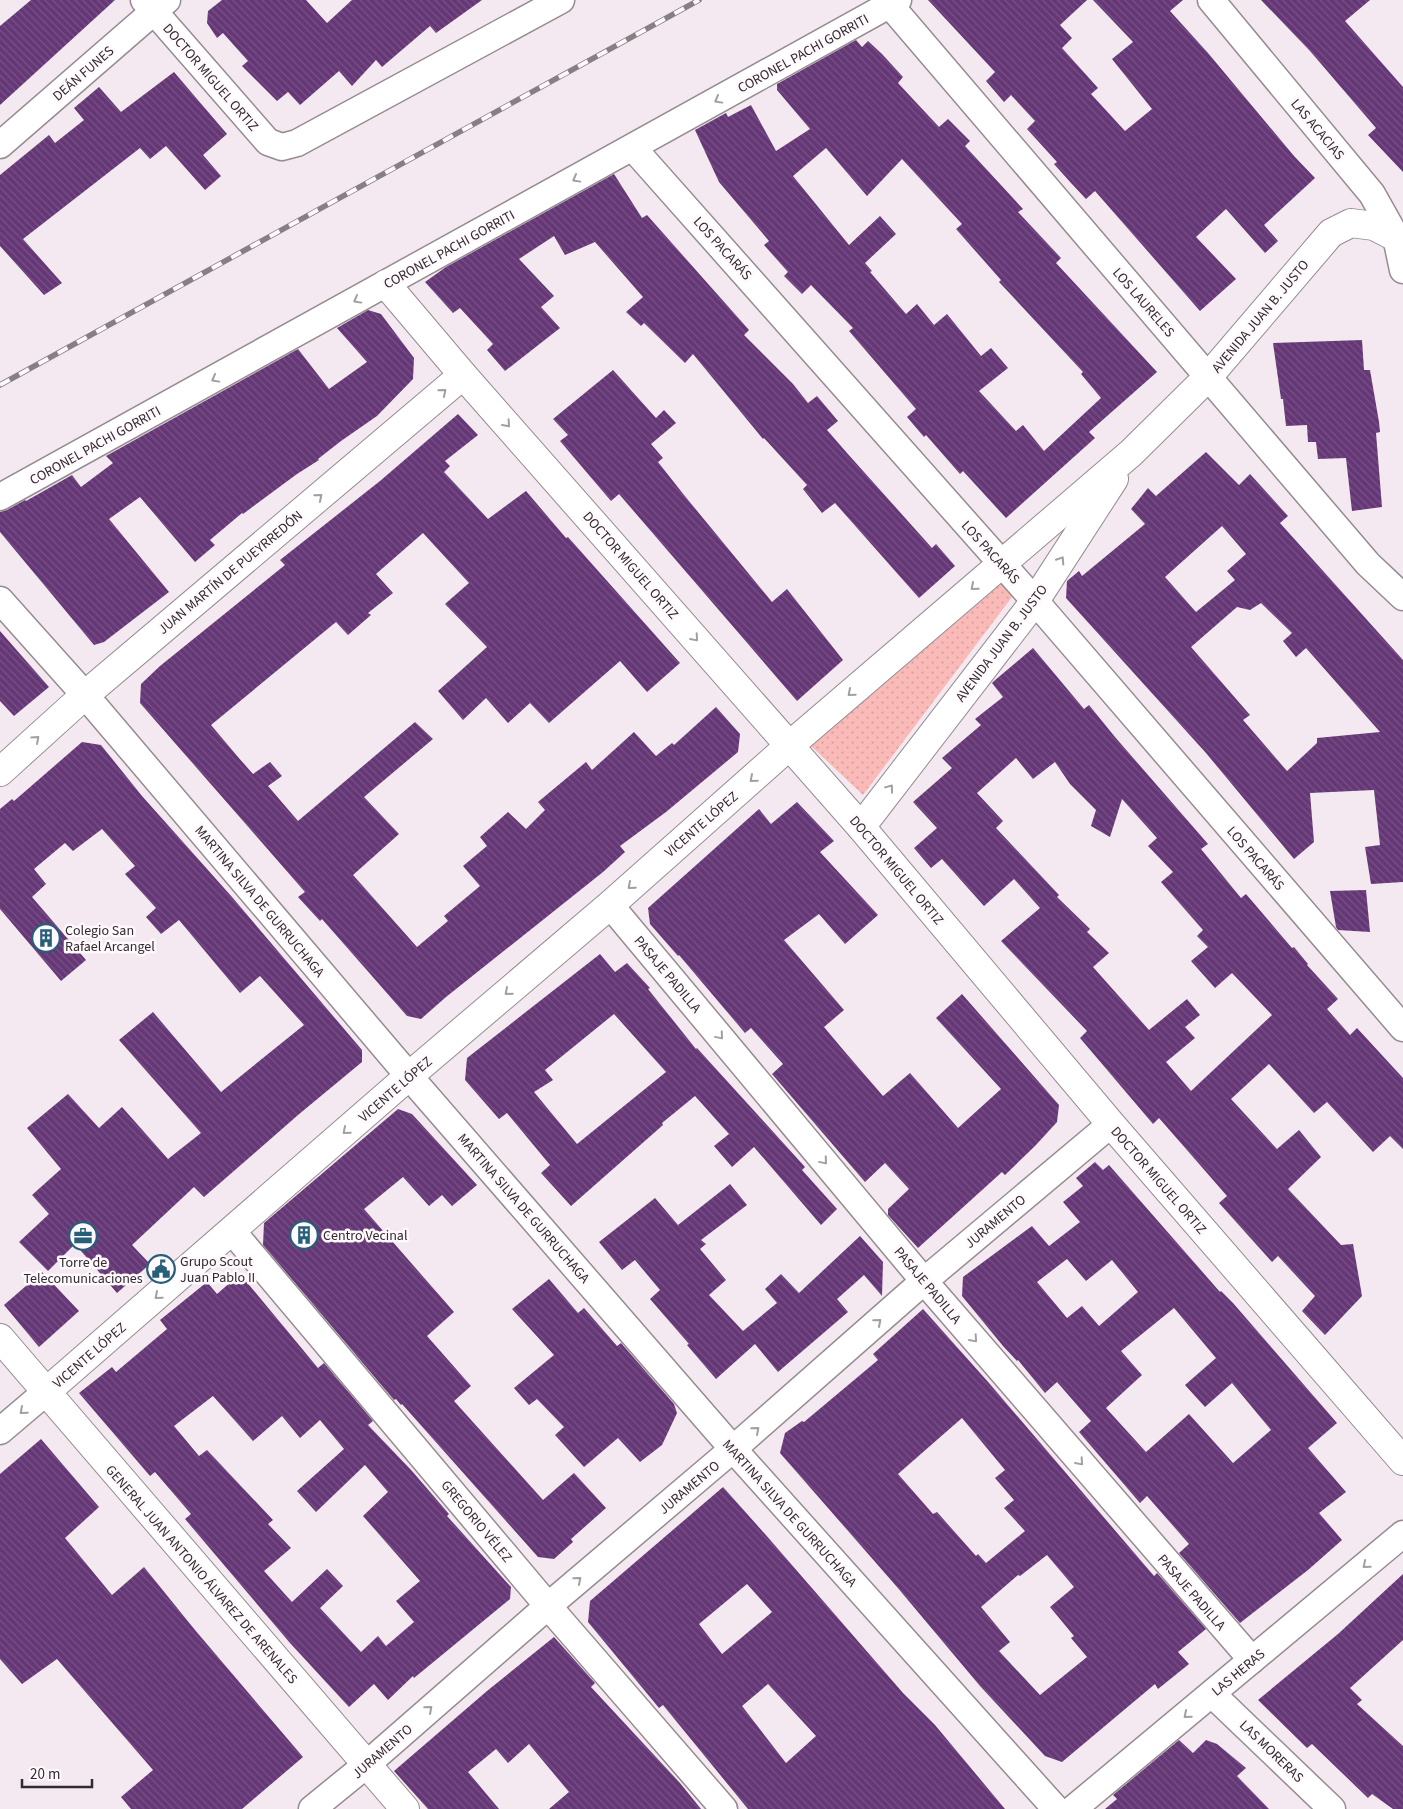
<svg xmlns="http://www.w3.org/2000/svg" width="1403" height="1809" font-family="'Source Sans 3',sans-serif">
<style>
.grass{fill:url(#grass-dots)}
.building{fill:url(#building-back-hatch);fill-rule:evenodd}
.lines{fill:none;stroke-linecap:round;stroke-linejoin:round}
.street-casing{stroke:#958b91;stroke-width:29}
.secondary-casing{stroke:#958b91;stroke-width:30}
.street{stroke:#fff;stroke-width:26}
.secondary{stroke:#fff;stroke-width:28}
.rail-casing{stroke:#877f84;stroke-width:5.5}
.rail{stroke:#fff8fc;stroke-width:4;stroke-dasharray:11;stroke-linecap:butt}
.oneway{stroke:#a1a0a1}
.labels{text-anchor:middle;stroke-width:5;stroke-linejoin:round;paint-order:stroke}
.street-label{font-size:14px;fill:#2f2b2e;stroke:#fff8fc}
.poi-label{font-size:14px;fill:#2f2b2e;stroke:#fff8fc;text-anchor:start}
</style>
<defs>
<pattern id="grass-dots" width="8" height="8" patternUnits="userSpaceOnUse" patternTransform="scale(1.25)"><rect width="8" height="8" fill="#f9bab8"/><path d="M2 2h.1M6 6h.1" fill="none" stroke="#d6a09e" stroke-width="1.8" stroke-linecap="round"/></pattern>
<pattern id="building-back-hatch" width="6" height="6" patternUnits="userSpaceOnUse" patternTransform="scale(1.25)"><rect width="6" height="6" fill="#653776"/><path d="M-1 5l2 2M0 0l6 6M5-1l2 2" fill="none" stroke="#775285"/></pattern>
</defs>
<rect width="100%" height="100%" fill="#f4e9f0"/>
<polygon class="grass" points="998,579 1012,597 863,795 810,745"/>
<g class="building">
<polygon points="31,0 115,0 0,105 0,26"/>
<polygon points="222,0 306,0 327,23 352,0 482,0 436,33 430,26 382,67 376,60 352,86 339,71 300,105 288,92 277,101 242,66 248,61 223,33 217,38 207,23 208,11"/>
<polygon points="928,0 1087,0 1060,25 1072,38 1062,48 1098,88 1091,94 1125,131 1152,109 1112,59 1133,42 1093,0 1183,0 1170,11 1208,53 1294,156 1315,178 1264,225 1278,241 1265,253 1226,209 1196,237 1236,279 1200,311 1095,191 1086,199 1071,183 1054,164 1057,162 1027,129 1035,121 1011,95 1004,102 986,81 995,72"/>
<polygon points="1261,0 1370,0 1345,21 1403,87 1403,172 1368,135 1376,128 1310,51"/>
<path d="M856,40L862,47L868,41L882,54L903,77L898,83L939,127L948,119L970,141L965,146L1023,209L1018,212L1061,258L1056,263L1157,372L1089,432L1095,438L1006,518L963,471L960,474L926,435L924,437L907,417L916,409L849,331L853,328L811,285L802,294L784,276L788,272L764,245L769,241L719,182L695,130L726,113L728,117L751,105L776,151L810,129L777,90V84ZM826,148L867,196L902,159L962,224L956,229L1001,280L999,282L1083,372L1081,374L1101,398L1044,451L1023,425L1016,431L979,391L1008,368L991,348L981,356L947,314L934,325L917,304L906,314L870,272L872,271L865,263L896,234L880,216L849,245L793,176Z"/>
<polygon points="174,72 227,134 203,155 221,176 205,190 166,146 150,159 140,148 23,239 62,283 44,295 0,246 0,175 49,135 55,143 84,120 74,108 99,87 121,112"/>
<polygon points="614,174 642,218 647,215 749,330 744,335 793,384 808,403 817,396 838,421 827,430 847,453 932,548 936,544 955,566 919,598 835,503 822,513 803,489 807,485 764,438 763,439 693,354 685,363 644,323 641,326 626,312 643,297 595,242 565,255 554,236 519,259 554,296 541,307 560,328 505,371 487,350 493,344 460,308 453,313 425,282 446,267"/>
<polygon points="368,310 381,314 414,358 413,379 377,416 341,441 318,459 319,460 297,474 243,514 242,513 210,540 215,545 195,562 140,497 109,519 169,592 104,642 94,645 0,532 0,512 7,510 25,500 26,501 72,475 81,487 113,463 106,456 298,349 329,389 367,362 337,328"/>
<polygon points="1362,340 1364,370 1370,370 1379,422 1380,432 1376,433 1382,507 1352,511 1346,458 1318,459 1316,442 1308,442 1307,425 1286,426 1283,399 1281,399 1273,343"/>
<polygon points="613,370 656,418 664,410 676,423 651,444 663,458 658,462 684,495 772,602 787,589 843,660 797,701 619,494 611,501 560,441 568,435 553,419"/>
<polygon points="458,414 478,435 445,461 450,466 444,472 488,519 526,491 566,538 568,537 680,663 647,692 620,661 549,723 530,703 508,723 486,698 463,720 438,691 487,647 445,604 469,583 423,533 376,574 393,593 368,613 371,615 348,635 336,622 211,725 238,757 253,774 270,762 282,776 268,786 298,821 415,722 433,739 364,797 399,834 353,875 417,947 448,921 444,916 480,886 463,866 487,846 480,837 508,812 526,829 545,810 538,802 586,762 592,770 634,732 656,756 672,743 674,745 716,707 740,734 738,752 666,812 620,846 625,852 603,872 446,997 421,1019 407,1016 322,919 320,921 298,897 305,892 140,703 141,684 160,666 285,565 280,560 380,481"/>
<path d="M1206,452L1239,485L1250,474L1288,516L1280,523L1403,660V882L1371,884L1365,847L1380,845L1374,790L1310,793L1314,842L1294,859L1206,753L1066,598L1067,581L1079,571L1082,576L1145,524L1131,509L1148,488L1156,496ZM1222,526L1246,554L1227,571L1235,580L1196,612L1165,577ZM1261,603L1292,633L1283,641L1296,657L1306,648L1380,732L1317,738V743L1287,771L1243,720L1250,715L1191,647L1237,607L1250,610Z"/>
<polygon points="0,631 49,687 14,716 0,701"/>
<path d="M1033,648L1084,709L1089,705L1115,737L1208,844L1201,849L1241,898L1246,894L1292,948L1294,947L1308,964L1307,965L1338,999L1327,1009L1350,1035L1357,1028L1403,1078V1149L1390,1136L1373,1152L1327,1102L1314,1113L1269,1064L1231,1099L1277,1149L1299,1130L1321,1157L1288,1189L1341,1245L1353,1244L1362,1296L1325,1335L1302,1311L1315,1296L1278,1256L1272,1262L1219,1203L1227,1196L1159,1118L1153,1124L1080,1038L1087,1031L1001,941L1040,908L1014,879L984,906L942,859L931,868L914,848L937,828L913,802L952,768L942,758L981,725L975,719L1003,697L992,683L994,681ZM1016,758L1033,779L1055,762L1070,784L1096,810L1091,826L1110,837L1122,799L1157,838L1148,846L1173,872L1161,882L1203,930L1197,936L1208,947L1191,961L1215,988L1232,973L1272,1015L1191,1091L1166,1062L1195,1038L1185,1027L1200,1015L1187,999L1149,1030L1093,967L1109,953L1087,932L1090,929L1057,897L1059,895L996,828L1003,821L977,793Z"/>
<polygon points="82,742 101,745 142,796 232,897 362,1050 362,1062 298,1115 204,1197 194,1187 132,1245 150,1264 117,1293 75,1244 48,1271 19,1242 49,1214 32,1195 61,1169 27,1128 68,1094 99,1128 122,1107 168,1159 201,1133 119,1040 153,1012 221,1092 304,1025 260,976 240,993 179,920 161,934 146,917 156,908 125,874 135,866 102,829 73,851 65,843 34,869 46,884 32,897 86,960 61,981 0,909 0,809 12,799 14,801"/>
<polygon points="797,802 834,841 820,852 878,915 845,944 819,914 784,940 844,1010 824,1027 845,1052 883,1096 910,1073 958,1128 1001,1089 936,1018 962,994 1059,1105 1057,1122 1035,1146 1005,1175 1002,1172 918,1248 888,1215 888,1209 909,1189 885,1163 865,1182 772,1074 783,1064 751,1028 745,1033 679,955 678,956 650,924 648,908 759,809 771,824"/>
<polygon points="1366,890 1370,932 1338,930 1336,927 1330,891"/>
<path d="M600,954L615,972L627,963L650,988L648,989L696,1049L697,1048L805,1167L802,1170L837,1209L821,1225L754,1147L732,1167L714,1146L729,1134L695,1096L662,1123L663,1125L571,1206L541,1173L550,1165L507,1113L499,1119L465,1080L467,1058ZM614,1014L666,1072L577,1144L534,1092L553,1080L545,1070Z"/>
<polygon points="398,1109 412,1114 477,1185 452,1206 442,1195 429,1206 403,1177 364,1209 454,1312 427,1336 471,1386 454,1401 543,1500 574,1473 606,1508 571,1539 573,1542 554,1559 538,1557 402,1404 401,1405 396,1399 394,1400 263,1245 264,1223"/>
<path d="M1095,1162L1103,1170L1109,1165L1220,1292L1221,1291L1233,1303L1337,1423L1308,1448L1346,1492L1319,1513L1342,1540L1308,1570L1240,1623L1179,1553L1189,1544L1147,1496L1140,1503L1079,1432L1091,1421L1057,1382L1045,1393L1018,1360L1017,1361L1003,1346L962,1296L963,1277L1032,1226L1049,1246L1080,1222L1063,1202L1083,1186L1076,1178ZM1067,1259L1086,1281L1112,1260L1138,1292L1099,1326L1082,1306L1067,1318L1037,1282ZM1174,1308L1216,1358L1185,1385L1205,1407L1232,1383L1271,1430L1233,1463L1189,1414L1146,1452L1106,1408L1142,1375L1121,1351Z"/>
<polygon points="730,1184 747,1205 701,1240 706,1244 700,1249 726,1280 709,1295 743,1331 777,1303 765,1289 781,1274 799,1293 860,1236 883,1262 882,1296 864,1275 837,1299 848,1312 778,1372 755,1344 716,1379 687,1345 689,1344 650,1299 660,1290 635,1260 622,1270 599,1242 655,1198 678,1225"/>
<polygon points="42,1272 79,1311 39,1347 4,1305"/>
<path d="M240,1274L318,1368L324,1363L373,1421L368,1425L412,1471L449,1514L447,1516L511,1587L510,1599L414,1678L413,1676L388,1700L374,1684L349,1707L290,1643L185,1519L191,1514L155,1472L150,1476L79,1393L112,1367L116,1372L167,1329L160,1320L207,1282L217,1294ZM213,1396L253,1441L282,1416L300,1438L320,1420L344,1449L297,1491L316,1512L365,1465L388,1492L363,1516L420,1581L396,1601L414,1622L386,1646L378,1636L361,1652L320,1608L343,1586L327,1569L292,1602L264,1571L291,1548L268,1524L273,1520L207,1450L199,1456L174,1426Z"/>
<polygon points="549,1279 578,1313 584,1308 617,1346 621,1343 674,1404 677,1413 662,1445 640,1462 618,1438 584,1467 555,1435 564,1427 537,1399 529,1405 514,1388 554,1355 512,1309"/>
<path d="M923,1309L989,1383L1154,1576L1157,1573L1206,1629L1178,1652L1189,1664L1158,1689L1155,1684L1062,1762L1045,1756L980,1686L897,1587L780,1453L785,1433L802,1421L804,1422L878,1360L873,1354ZM962,1418L1005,1470L995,1478L1014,1500L1004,1508L1025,1531L986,1563L978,1554L976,1556L937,1512L933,1514L898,1474ZM1047,1555L1074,1587L1050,1607L1074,1636L1071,1638L1087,1657L1040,1695L999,1651L1010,1642L981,1607L1018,1575L1020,1576Z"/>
<polygon points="41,1439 99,1507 65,1538 112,1595 144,1567 195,1630 303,1757 242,1809 131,1809 121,1797 153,1770 57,1659 22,1684 0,1659 0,1474"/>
<path d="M723,1487L765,1534L903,1693L935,1725L1005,1809H748L663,1705L659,1708L588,1622L590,1601ZM747,1584L772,1612L722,1654L699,1624ZM768,1684L816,1736L786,1763L742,1706Z"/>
<polygon points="1403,1574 1403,1640 1350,1688 1362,1700 1357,1704 1403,1746 1403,1809 1393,1809 1372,1794 1368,1798 1312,1744 1307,1748 1258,1700 1338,1634"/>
<polygon points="554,1637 595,1683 591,1687 680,1783 701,1809 549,1809 569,1792 529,1744 508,1763 496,1749 468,1772 499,1809 428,1809 394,1771 487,1691"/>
<polygon points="1179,1740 1193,1753 1206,1740 1217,1744 1246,1768 1237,1776 1269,1809 1105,1809 1117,1799 1113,1795"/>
</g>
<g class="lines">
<defs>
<g id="street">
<polyline points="144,0 268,142 282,147 297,143 561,0"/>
<polyline points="1211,0 1372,194 1396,237 1403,270"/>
<polyline points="890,5 1368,564 1403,597"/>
<polyline points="0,145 167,0"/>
<polyline points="633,148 1035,601 1403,1028"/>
<polyline points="0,497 898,0"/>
<polyline points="0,600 85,695 409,1076 733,1449 1056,1809"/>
<polyline points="610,905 924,1281 1252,1660"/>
<polyline points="232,1231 548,1606 724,1809"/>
<polyline points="0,1431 46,1392"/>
<polyline points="1212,1694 1332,1809"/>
<polyline points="312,1809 366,1765 548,1606 733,1449 924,1281 1111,1124"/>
<polyline points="1073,1809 1403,1534"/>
</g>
<g id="secondary">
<polyline points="386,284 463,375 861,827 1111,1124 1403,1461"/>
<polyline points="0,772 85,695 463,375"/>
<polyline points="861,827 1035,601 1114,479"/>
<polyline points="0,1338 405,1809"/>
<polyline points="46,1392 409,1076 610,905 789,746 1131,453 1208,377 1331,233 1351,223 1374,226 1403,241"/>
</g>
</defs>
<use href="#street" class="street-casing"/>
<use href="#secondary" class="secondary-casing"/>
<use href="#street" class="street"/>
<use href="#secondary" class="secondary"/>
<defs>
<polyline id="rail" points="0,385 699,0"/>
</defs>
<use href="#rail" class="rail-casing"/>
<use href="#rail" class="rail"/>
</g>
<defs><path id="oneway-chevron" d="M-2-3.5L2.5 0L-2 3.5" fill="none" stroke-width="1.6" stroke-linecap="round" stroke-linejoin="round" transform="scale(1.25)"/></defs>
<g class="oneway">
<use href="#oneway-chevron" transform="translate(718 100) rotate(151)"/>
<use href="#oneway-chevron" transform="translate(576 179) rotate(151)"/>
<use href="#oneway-chevron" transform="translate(357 300) rotate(151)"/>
<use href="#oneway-chevron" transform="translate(215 379) rotate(151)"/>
<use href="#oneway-chevron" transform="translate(443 392) rotate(-40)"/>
<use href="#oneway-chevron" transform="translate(507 424) rotate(48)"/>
<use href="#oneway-chevron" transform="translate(319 497) rotate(-40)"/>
<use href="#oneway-chevron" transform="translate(1061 560) rotate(-57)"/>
<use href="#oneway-chevron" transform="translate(974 587) rotate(139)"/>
<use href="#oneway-chevron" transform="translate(695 638) rotate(49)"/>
<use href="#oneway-chevron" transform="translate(851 693) rotate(139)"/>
<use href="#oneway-chevron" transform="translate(36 739) rotate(-42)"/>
<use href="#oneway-chevron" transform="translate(753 779) rotate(139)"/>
<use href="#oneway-chevron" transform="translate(890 788) rotate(-53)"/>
<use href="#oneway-chevron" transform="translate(631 886) rotate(139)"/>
<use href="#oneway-chevron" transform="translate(508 992) rotate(139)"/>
<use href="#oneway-chevron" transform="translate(720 1036) rotate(50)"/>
<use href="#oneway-chevron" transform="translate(346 1131) rotate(139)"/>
<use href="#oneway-chevron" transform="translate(824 1161) rotate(50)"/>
<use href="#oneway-chevron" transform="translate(158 1296) rotate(139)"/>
<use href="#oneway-chevron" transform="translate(878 1322) rotate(-41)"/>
<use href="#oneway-chevron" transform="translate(974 1339) rotate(49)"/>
<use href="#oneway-chevron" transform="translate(23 1411) rotate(139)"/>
<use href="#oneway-chevron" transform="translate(756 1430) rotate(-41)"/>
<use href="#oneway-chevron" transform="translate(1080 1462) rotate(49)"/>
<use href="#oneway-chevron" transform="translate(1366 1565) rotate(140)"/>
<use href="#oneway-chevron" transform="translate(578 1580) rotate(-40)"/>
<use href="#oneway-chevron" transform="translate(429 1709) rotate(-41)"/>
<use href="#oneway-chevron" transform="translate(1187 1715) rotate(140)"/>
</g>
<defs>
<symbol id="building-ring" viewBox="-11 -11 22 22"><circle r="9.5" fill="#fff8fc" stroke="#255f78" stroke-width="1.5"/><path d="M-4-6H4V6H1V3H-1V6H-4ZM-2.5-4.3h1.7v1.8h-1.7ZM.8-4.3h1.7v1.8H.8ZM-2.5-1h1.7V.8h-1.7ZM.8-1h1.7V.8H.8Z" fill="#255f78"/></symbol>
<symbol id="office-ring" viewBox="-11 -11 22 22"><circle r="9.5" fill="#fff8fc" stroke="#255f78" stroke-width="1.5"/><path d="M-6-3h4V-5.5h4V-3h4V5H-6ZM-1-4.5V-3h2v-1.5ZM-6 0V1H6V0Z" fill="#255f78"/></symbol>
<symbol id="civic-ring" viewBox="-11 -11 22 22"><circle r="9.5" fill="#fff8fc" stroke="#255f78" stroke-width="1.5"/><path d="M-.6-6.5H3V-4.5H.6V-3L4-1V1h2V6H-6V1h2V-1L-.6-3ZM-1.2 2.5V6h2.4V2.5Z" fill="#255f78"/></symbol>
</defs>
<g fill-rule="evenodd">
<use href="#building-ring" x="30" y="922" width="32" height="32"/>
<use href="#building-ring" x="288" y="1219" width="32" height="32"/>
<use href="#office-ring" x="67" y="1220" width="32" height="32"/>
<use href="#civic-ring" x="145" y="1253" width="32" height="32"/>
</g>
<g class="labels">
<g class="street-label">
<text transform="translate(803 53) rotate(-29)" y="5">CORONEL PACHI GORRITI</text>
<text transform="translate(83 73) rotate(-41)" y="5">DEÁN FUNES</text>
<text transform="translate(211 77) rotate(49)" y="5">DOCTOR MIGUEL ORTIZ</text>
<text transform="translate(1318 129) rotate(50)" y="5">LAS ACACIAS</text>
<text transform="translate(723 248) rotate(48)" y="5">LOS PACARÁS</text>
<text transform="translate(449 249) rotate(-29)" y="5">CORONEL PACHI GORRITI</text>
<text transform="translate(1144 302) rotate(49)" y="5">LOS LAURELES</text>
<text transform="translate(1260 316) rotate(-50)" y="5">AVENIDA JUAN B. JUSTO</text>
<text transform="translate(95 445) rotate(-29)" y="5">CORONEL PACHI GORRITI</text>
<text transform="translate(991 552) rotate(48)" y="5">LOS PACARÁS</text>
<text transform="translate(631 565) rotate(49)" y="5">DOCTOR MIGUEL ORTIZ</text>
<text transform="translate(230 572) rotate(-40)" y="5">JUAN MARTÍN DE PUEYRREDÓN</text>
<text transform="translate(1001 643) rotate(-53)" y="5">AVENIDA JUAN B. JUSTO</text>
<text transform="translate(701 824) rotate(-41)" y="5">VICENTE LÓPEZ</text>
<text transform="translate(1256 858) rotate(49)" y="5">LOS PACARÁS</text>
<text transform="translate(897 870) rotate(50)" y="5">DOCTOR MIGUEL ORTIZ</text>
<text transform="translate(260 901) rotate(50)" y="5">MARTINA SILVA DE GURRUCHAGA</text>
<text transform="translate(668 974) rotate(50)" y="5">PASAJE PADILLA</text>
<text transform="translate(395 1089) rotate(-41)" y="5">VICENTE LÓPEZ</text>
<text transform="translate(1159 1180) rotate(49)" y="5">DOCTOR MIGUEL ORTIZ</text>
<text transform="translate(524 1208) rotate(49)" y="5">MARTINA SILVA DE GURRUCHAGA</text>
<text transform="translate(995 1221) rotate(-40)" y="5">JURAMENTO</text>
<text transform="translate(928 1285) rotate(50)" y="5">PASAJE PADILLA</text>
<text transform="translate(89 1355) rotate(-41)" y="5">VICENTE LÓPEZ</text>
<text transform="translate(689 1487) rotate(-40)" y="5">JURAMENTO</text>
<text transform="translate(790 1513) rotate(48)" y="5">MARTINA SILVA DE GURRUCHAGA</text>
<text transform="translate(477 1521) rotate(50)" y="5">GREGORIO VÉLEZ</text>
<text transform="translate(202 1574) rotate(49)" y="5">GENERAL JUAN ANTONIO ÁLVAREZ DE ARENALES</text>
<text transform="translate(1192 1592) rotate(49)" y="5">PASAJE PADILLA</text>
<text transform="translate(1238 1672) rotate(-40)" y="5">LAS HERAS</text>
<text transform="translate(382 1751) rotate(-41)" y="5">JURAMENTO</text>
<text transform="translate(1272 1751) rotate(44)" y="5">LAS MORERAS</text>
</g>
<g class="poi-label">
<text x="65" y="935">Colegio San<tspan x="65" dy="16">Rafael Arcangel</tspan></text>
<text x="323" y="1240">Centro Vecinal</text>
<text x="180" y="1266">Grupo Scout<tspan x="180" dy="16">Juan Pablo II</tspan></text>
<text x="83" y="1267" text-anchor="middle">Torre de<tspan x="83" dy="16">Telecomunicaciones</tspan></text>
</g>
</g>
<path d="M22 1779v8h70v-8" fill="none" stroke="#2f2b2e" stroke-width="2.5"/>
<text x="30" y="1779" font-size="15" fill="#2f2b2e" stroke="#fff8fc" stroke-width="4" paint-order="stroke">20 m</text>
</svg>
